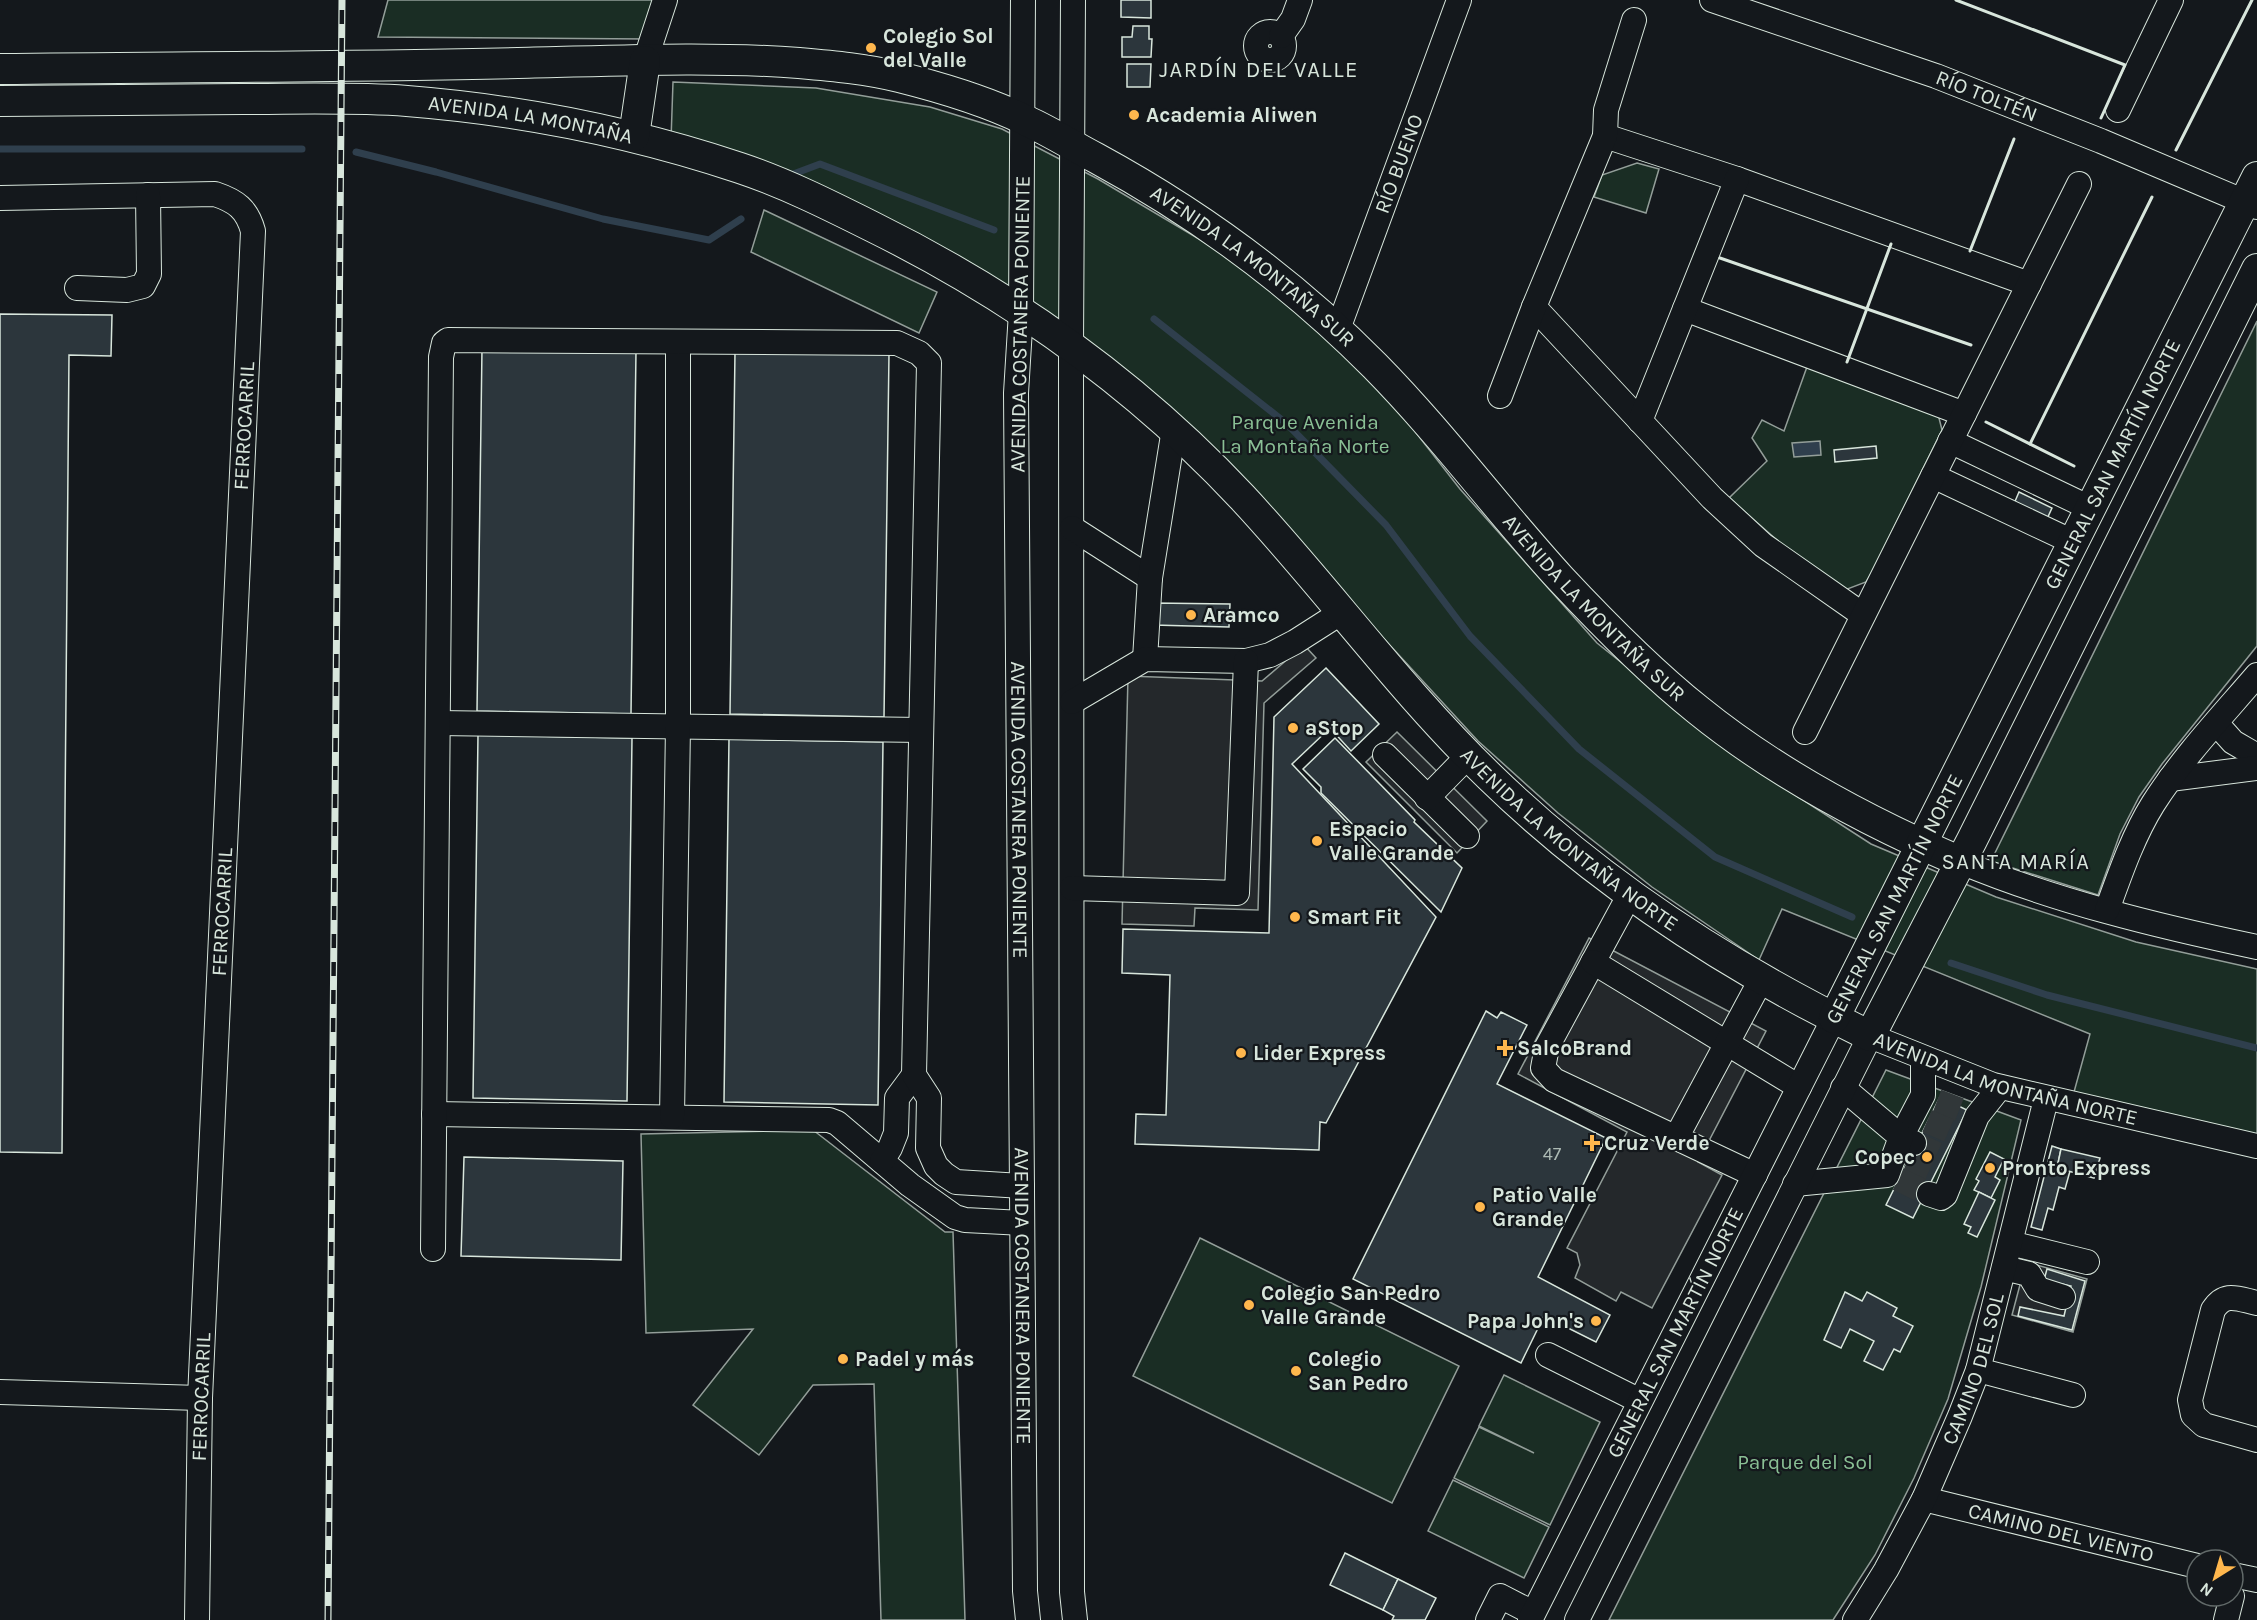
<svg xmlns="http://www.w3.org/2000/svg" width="2257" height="1620" font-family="Karla,sans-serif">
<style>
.green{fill:#1a2d24;stroke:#939e99;stroke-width:1.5}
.parking{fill:#24282b;stroke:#939e99;stroke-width:1.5}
.water{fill:#2f3f4d;stroke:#939e99;stroke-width:1.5}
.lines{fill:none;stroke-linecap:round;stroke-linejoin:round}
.stream{stroke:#2f3f4d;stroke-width:7}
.building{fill:#2c363c;stroke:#d8e6dc;stroke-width:1.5}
.minor-tunnel{stroke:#313739;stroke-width:24;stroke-dasharray:24 12;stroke-linecap:butt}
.minor-casing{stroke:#d8e6dc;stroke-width:26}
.major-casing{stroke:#d8e6dc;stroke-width:32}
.minor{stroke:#14181c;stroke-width:24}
.major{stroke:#14181c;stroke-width:30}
.rail-casing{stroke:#d8e6dc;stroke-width:7}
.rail{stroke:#14181c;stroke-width:4.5;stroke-dasharray:14;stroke-linecap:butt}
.wall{stroke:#d8e6dc;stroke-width:3}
.poi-dot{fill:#ffb74d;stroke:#14181c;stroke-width:2}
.labels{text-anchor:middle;stroke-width:4.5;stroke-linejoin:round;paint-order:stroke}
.number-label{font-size:18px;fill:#adbab4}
.poi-label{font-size:21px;font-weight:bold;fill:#d8e6dc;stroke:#14181c;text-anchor:start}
.street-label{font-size:21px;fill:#d8e6dc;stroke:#14181c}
.park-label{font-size:21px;fill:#8ac095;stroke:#14181c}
.neighbourhood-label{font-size:22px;letter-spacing:1.5px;fill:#d8e6dc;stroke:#14181c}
</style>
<rect width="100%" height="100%" fill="#14181c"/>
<g class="green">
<polygon points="388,0 654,0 648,39 378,37"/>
<polygon points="673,82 816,88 930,107 1002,129 1098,179 1246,267 1370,374 1460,489 1597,643 1752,767 1871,844 1996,897 2136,942 2257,969 2257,1137 2074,1092 2090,1034 1782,909 1759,960 1652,887 1558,813 1478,741 1317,566 970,275 671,140"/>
<polygon points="1637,163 1659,169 1646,213 1594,197 1602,175"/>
<polygon points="764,210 937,292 919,333 751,252"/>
<polygon points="2257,321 2257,646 2162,764 2139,797 2120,834 2098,895 1991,861"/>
<polygon points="1808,364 1938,414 1942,430 1871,574 1866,582 1837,593 1729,498 1767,461 1752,438 1762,420 1784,431"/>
<polygon points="1886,1070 2021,1120 1981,1287 1948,1399 1914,1478 1875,1555 1833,1620 1609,1620"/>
<polygon points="813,1130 945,1232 953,1232 965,1620 881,1620 874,1384 813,1385 759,1455 693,1405 753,1329 646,1333 641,1134"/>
<polygon points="1200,1238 1459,1366 1392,1503 1133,1376"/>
<polygon points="1504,1375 1600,1422 1550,1525 1454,1478 1479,1427 1534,1453 1479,1426"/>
<polygon points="1453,1480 1549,1527 1524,1578 1428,1531"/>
</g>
<g class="parking">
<polygon points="1304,645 1316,658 1264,703 1258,910 1195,908 1194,926 1122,924 1128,676 1262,681"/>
<polygon points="1397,732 1487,821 1457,853 1366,762"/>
<polygon points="1589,938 1766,1031 1698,1162 1722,1175 1652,1308 1621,1292 1616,1301 1575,1278 1580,1265 1577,1253 1567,1248 1627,1132 1518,1074"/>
<polygon points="2026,1262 2087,1279 2073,1332 2012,1315"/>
</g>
<polygon class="water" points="1820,441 1821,455 1794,457 1792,443"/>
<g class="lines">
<g class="stream">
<polyline points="0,149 302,149"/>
<polyline points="356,152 436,172 603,219 709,240 741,219"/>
<polyline points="788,176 820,164 994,230"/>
<polyline points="1154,319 1287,424 1386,525 1470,636 1579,749 1715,857 1852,917"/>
<polyline points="1951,963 2047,995 2257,1048"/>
</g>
</g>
<g class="building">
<polygon points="1121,0 1151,0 1151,18 1121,17"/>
<polygon points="1133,26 1149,26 1149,39 1152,39 1151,57 1122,57 1122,37 1132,37"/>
<polygon points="1127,64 1151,64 1150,87 1127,87"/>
<polygon points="0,314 112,315 111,356 69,355 62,1153 0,1152"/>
<polygon points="482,348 636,351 631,714 477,711"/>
<polygon points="735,352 889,354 884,717 730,714"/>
<polygon points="1876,446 1877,458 1835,462 1834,450"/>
<polygon points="2019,492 2052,508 2046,521 2013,506"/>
<polygon points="1153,603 1230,604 1229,627 1153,625"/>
<polygon points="1326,668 1379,724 1351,751 1330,728 1292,764 1436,917 1326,1123 1320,1122 1319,1150 1135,1144 1136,1114 1166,1115 1170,975 1122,973 1123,929 1269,933 1274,717"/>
<polygon points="478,735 632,738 627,1101 473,1098"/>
<polygon points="1335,738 1415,820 1414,822 1462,868 1441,912 1321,793 1321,787 1303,769"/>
<polygon points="729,739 883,742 878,1105 724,1102"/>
<polygon points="1486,1011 1497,1018 1501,1012 1527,1025 1497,1084 1606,1138 1538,1277 1610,1315 1596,1342 1544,1316 1521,1363 1353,1279"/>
<polygon points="1940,1097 1967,1110 1913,1218 1886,1205"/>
<polygon points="2052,1146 2061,1149 2057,1168 2070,1171 2065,1189 2059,1187 2053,1210 2048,1208 2042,1230 2031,1227"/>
<polygon points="2061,1149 2100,1158 2094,1178 2057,1168"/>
<polygon points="1990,1152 2004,1159 1995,1177 2000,1180 1991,1198 1974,1190 1979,1181 1976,1179"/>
<polygon points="464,1157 623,1161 621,1260 461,1256"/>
<polygon points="1979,1192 1995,1200 1977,1237 1968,1233 1971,1227 1964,1224"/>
<polygon points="2047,1269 2085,1281 2072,1330 2018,1316 2020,1307 2064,1316 2071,1286 2044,1280"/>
<polygon points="1845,1292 1862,1301 1867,1292 1897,1308 1893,1316 1913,1326 1900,1352 1894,1349 1883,1370 1864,1361 1874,1341 1850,1329 1841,1348 1824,1340"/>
<polygon points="1345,1553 1398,1579 1383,1610 1330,1585"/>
<polygon points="1398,1579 1436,1598 1425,1620 1392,1620 1394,1616 1383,1610"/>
</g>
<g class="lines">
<g class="minor-tunnel">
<polyline points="1937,1101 1968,1113"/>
<polyline points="1927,1121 1957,1134"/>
<polyline points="1915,1144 1946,1158"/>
<polyline points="1906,1164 1937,1177"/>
<polyline points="1898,1179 1929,1194"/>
</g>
<defs>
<g id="minor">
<path id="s1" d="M1023,0L1021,312L1016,393L1025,1591L1028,1620"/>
<polyline points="1073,0 1071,345 1072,1592 1075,1620"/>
<path id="s2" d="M1712,0L1936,76L2101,141L2257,207"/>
<circle cx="1270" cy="46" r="14"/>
<polyline points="1281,36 1293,19 1300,0"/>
<polyline points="645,61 665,0"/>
<polyline points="2118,110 2171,0"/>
<polyline points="1605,136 1737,179 2029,284"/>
<path d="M0,198L215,194C236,201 247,209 253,231L200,1398L197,1620"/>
<polyline points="77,288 127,290 143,286 149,274 148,195"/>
<polyline points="1534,307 1712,498 1763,545 1863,615"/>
<polyline points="1685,309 1964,414"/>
<path id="s3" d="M1338,329L1459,0"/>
<polyline points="1500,396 1534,307 1605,136 1606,110 1634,20"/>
<polyline points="1640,421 1737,179"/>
<polyline points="1950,441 2090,508"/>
<polyline points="1933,476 2073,542"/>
<polyline points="1072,528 1150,578"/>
<polyline points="1145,659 1150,578 1174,429"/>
<polyline points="1072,702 1145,659 1246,661 1270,655 1295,642 1342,612"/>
<polyline points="438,723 921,730"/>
<polyline points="2216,723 2233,742 2257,756"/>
<polyline points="1805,732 2079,184"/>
<polyline points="1385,755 1467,836"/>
<polyline points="2170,779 2257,768"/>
<polyline points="1427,798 1469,755"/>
<path d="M1961,862C2055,901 2157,926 2257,947"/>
<polyline points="1072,888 1237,893 1246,661"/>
<polyline points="1630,894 1547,1047 1543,1068 1554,1080 1755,1175"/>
<path d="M2107,910C2120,874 2133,836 2153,804C2183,757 2221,717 2257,675"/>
<polyline points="1593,962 1799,1087"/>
<polyline points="434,1114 829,1120 837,1123 910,1185 955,1217 965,1220 1022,1223"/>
<polyline points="672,1117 678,726 678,342"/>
<polyline points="1676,1138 1762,978"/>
<polyline points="1914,1143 1901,1137 1923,1095 1923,1058"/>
<polyline points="882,1161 890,1148 896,1133 897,1098 914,1075"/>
<polyline points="1795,1184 1887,1175 1901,1137 1843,1088"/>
<polyline points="1929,1194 1941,1198 1945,1195 1977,1116 2000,1087"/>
<polyline points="2010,1243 2087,1262"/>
<polyline points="433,1249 441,357 444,343 448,340 897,343 919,353 929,363 914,1075 929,1098 928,1148 936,1166 944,1174 956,1182 1022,1186"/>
<polyline points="2004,1268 2029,1274 2038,1289 2063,1297"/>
<path d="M2257,1303C2238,1299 2225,1291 2213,1310L2190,1400L2193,1415L2204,1425L2257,1440"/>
<polyline points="1548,1355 1640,1401"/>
<polyline points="1978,1370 2073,1395"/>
<polyline points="0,1392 200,1398"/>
<path id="s4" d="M1924,1499L2197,1566"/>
<polyline points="2233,1575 2257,1580"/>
<polyline points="1488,1620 1500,1596 1533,1613"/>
<path id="s5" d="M1530,1620L1834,1018"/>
<path id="s6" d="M1577,1620L1870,1036L1993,1085L2257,1146"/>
<path id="s7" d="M1855,1620L1886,1570L1924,1499L1960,1416L1978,1370L2046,1099"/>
<polyline points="2226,1620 2232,1596"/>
</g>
<g id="major">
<path id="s8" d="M0,69C173,67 345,67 518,63C611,61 706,56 799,63C833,66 867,69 899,77C943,88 987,101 1027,121C1051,132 1073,146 1096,158C1199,214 1293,283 1375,366C1441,433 1497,509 1560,578C1603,624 1649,671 1698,710C1777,774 1868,822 1961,862"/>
<path id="s9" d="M0,101C81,100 161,100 242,99C297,99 352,97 407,101C521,110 632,132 740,168C785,183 829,205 871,226C1009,294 1136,384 1242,497C1327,588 1400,690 1490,777C1600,884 1732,969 1870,1036L1972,840L2257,269"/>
<polyline points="634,136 645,61"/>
<path id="s10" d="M1834,1018L2257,177"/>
</g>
</defs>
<use href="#minor" class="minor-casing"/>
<use href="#major" class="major-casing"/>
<use href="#minor" class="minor"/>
<use href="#major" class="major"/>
<defs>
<polyline id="rail" points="328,1620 342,0"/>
</defs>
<use href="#rail" class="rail-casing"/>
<use href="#rail" class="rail"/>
<g class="wall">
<polyline points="1956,0 2125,65 2101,118"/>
<polyline points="2176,150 2252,0"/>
<polyline points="1970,251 2014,139"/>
<polyline points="1720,258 1971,345"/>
<polyline points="1847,362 1891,244"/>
<polyline points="1986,422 2074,466"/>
<polyline points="2030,444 2152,197"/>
</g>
</g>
<g class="poi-dot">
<circle cx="871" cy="48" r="6"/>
<circle cx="1134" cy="115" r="6"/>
<circle cx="1191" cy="615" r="6"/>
<circle cx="1293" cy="728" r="6"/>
<circle cx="1317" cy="841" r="6"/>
<circle cx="1295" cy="917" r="6"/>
<path d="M1502 1039h6v6h6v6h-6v6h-6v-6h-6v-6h6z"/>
<circle cx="1241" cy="1053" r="6"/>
<path d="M1589 1134h6v6h6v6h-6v6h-6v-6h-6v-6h6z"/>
<circle cx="1927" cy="1157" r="6"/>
<circle cx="1990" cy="1168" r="6"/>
<circle cx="1480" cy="1207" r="6"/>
<circle cx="1249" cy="1305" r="6"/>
<circle cx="1596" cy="1321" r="6"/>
<circle cx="843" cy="1359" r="6"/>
<circle cx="1296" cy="1371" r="6"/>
</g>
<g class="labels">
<g class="number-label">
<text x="1552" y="1160">47</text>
</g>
<g class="poi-label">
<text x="883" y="43">Colegio Sol<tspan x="883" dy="24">del Valle</tspan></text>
<text x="1146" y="122">Academia Aliwen</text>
<text x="1203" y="622">Aramco</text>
<text x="1305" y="735">aStop</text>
<text x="1329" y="836">Espacio<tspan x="1329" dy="24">Valle Grande</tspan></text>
<text x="1307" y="924">Smart Fit</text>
<text x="1517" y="1055">SalcoBrand</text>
<text x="1253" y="1060">Lider Express</text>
<text x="1604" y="1150">Cruz Verde</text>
<text x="1915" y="1164" text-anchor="end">Copec</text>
<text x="2002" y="1175">Pronto Express</text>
<text x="1492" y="1202">Patio Valle<tspan x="1492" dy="24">Grande</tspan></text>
<text x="1261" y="1300">Colegio San Pedro<tspan x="1261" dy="24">Valle Grande</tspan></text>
<text x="1584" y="1328" text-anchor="end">Papa John's</text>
<text x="855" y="1366">Padel y más</text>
<text x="1308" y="1366">Colegio<tspan x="1308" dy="24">San Pedro</tspan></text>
</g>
<g class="street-label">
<text dy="7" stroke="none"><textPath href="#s2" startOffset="291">RÍO TOLTÉN</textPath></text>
<text dy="7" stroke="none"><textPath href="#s9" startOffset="532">AVENIDA LA MONTAÑA</textPath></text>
<text dy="7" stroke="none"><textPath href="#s3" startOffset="176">RÍO BUENO</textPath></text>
<text dy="7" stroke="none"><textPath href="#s8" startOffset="1305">AVENIDA LA MONTAÑA SUR</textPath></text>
<text transform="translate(1020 324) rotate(-89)" y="7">AVENIDA COSTANERA PONIENTE</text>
<text transform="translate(244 426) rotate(-87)" y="7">FERROCARRIL</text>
<text dy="7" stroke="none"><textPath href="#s10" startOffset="620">GENERAL SAN MARTÍN NORTE</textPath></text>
<text dy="7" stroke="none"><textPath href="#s8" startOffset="1790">AVENIDA LA MONTAÑA SUR</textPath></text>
<text dy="7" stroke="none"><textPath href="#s1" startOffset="810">AVENIDA COSTANERA PONIENTE</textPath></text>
<text dy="7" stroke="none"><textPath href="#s9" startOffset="1828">AVENIDA LA MONTAÑA NORTE</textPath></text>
<text transform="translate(1894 899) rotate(-63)" y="7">GENERAL SAN MARTÍN NORTE</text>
<text transform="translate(222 912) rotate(-87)" y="7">FERROCARRIL</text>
<text dy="7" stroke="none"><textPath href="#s6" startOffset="796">AVENIDA LA MONTAÑA NORTE</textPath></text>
<text dy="7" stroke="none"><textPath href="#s1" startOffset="1296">AVENIDA COSTANERA PONIENTE</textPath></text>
<text dy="7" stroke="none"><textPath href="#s5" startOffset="322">GENERAL SAN MARTÍN NORTE</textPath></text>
<text dy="7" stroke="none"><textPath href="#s7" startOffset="279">CAMINO DEL SOL</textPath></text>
<text transform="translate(201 1397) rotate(-88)" y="7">FERROCARRIL</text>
<text dy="7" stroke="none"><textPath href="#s4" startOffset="141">CAMINO DEL VIENTO</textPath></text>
</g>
<g class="park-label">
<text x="1305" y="429">Parque Avenida<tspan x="1305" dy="24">La Montaña Norte</tspan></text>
<text x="1805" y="1469">Parque del Sol</text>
</g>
<g class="neighbourhood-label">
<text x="1259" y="77">JARDÍN DEL VALLE</text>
<text x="2016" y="869">SANTA MARÍA</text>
</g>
</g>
<g transform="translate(2215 1578) rotate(217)"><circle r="28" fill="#14181c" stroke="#626a69" stroke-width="1.5"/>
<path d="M0-4.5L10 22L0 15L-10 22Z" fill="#ffb74d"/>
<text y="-9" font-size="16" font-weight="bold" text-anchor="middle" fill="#d8e6dc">N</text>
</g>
</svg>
